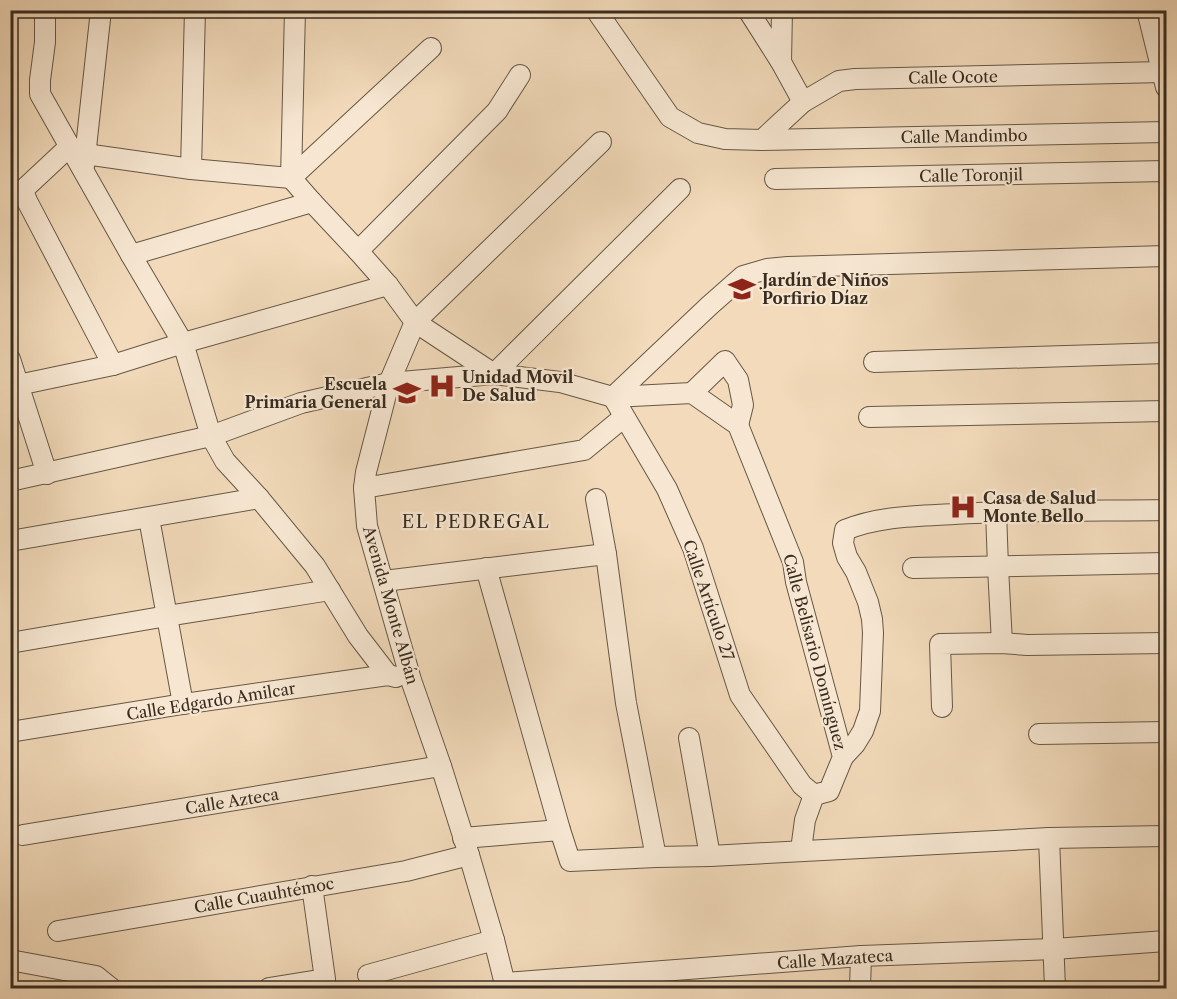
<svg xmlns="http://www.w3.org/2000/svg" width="1177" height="999" font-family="'Libre Caslon Text',serif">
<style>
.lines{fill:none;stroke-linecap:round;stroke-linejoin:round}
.minor-casing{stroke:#665846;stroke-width:22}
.minor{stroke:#f7e7d2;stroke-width:20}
.labels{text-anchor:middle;stroke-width:4.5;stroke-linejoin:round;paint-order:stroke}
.street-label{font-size:16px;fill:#382c20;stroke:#f7e7d2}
.poi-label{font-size:16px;font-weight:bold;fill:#382c20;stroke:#f7e7d2;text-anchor:start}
.neighbourhood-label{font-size:18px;letter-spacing:1.5px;fill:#382c20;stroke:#f7e7d2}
</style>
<rect width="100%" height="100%" fill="#f2daba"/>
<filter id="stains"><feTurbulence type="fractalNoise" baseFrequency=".00333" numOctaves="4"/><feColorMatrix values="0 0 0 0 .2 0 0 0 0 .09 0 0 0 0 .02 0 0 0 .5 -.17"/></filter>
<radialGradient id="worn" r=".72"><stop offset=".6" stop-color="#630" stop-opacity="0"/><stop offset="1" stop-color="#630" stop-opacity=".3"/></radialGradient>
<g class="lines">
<defs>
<g id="minor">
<polyline points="45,10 45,42 40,80 40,94 131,255 183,343 211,436 225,461 259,498 315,566 358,636 388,675"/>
<polyline points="295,10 291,178 312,202 358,251 388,285 415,322 494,374 560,382 613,397 692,393 738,425 793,562 796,582 843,757 829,791 814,795"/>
<polyline points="596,10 670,117 698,133 725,139 762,140 1166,132"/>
<polyline points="748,10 781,62 803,102"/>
<polyline points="1147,10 1166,87"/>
<polyline points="781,62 782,10"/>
<polyline points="762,140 803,102 839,81 855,79 1164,72"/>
<polyline points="69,147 23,190 27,201 113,365"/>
<polyline points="85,154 191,169 291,178 431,48"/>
<polyline points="84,166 101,10"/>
<polyline points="191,169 195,10"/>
<polyline points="775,179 1166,171"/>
<polyline points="358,251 497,111 520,75"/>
<polyline points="131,255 312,202"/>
<polyline points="10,359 47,474"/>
<polyline points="874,362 1166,353"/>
<polyline points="18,385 113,365 183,343 388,285"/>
<polyline points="692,393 725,361 738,380 743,405 738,425"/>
<polyline points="613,397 709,306 743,276 767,269 788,267 1166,256"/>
<polyline points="613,397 667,489 693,548 740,695 802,785 814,795"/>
<polyline points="869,417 1166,411"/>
<polyline points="10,481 211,436 301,403 389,383 494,374 680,189"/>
<polyline points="364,488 584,450 624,417"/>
<polyline points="596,499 606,554 626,703 656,857"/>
<polyline points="996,511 998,567 1002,643"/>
<polyline points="149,518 183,704"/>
<polyline points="10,541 259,498"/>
<polyline points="486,568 560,830 570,861 656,857 710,856 1049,838 1166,836"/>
<polyline points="913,568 1166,563"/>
<polyline points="384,581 606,554"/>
<polyline points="10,643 167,616 330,590"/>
<polyline points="942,707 940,644 1002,643 1027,645 1166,643"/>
<polyline points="10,732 183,704 388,675 396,677"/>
<polyline points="1039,734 1166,732"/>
<polyline points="689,738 710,856"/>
<path d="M843,757L855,744L863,731L870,711L873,633L872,619L868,602L856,572L847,557L843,543L845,530C879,516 917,516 954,514C1025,510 1096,511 1166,510"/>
<polyline points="23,835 441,766"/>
<polyline points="463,838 560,830"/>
<polyline points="1049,838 1055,988"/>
<polyline points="801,850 805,820 814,795"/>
<polyline points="58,931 406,871 469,855"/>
<polyline points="10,960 96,976 111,988"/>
<polyline points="368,975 494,940"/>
<polyline points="504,983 861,956 1054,949 1166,941"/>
<polyline points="269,988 325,979 312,886"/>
<polyline points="506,988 494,940 469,855 441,766 411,680 367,526 364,488 366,472 389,383 415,322 601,142"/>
<polyline points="860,988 861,956"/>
</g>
</defs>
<use href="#minor" class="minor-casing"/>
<use href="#minor" class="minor"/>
</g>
<defs>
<symbol id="school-bare" viewBox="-9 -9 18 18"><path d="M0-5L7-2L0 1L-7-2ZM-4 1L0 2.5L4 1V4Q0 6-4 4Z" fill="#8f2418" stroke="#f7e7d2" stroke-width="2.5" paint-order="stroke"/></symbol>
<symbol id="hospital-bare" viewBox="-9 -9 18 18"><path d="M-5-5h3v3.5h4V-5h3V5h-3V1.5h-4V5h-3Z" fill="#8f2418" stroke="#f7e7d2" stroke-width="2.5" paint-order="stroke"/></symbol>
</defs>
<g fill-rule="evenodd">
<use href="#school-bare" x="723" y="270" width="38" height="38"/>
<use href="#hospital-bare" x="423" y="367" width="38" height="38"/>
<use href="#school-bare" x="388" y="374" width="38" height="38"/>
<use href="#hospital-bare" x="944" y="488" width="38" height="38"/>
</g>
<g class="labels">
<g class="street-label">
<text transform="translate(953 77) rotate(-1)" y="6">Calle Ocote</text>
<text transform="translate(964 136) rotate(-1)" y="6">Calle Mandimbo</text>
<text transform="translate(971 175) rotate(-1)" y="6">Calle Toronjil</text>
<text transform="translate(709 600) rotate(71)" y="6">Calle Artículo 27</text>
<text transform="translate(391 605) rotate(74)" y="6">Avenida Monte Albán</text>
<text transform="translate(815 652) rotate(75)" y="6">Calle Belisario Domínguez</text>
<text transform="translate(211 701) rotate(-9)" y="6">Calle Edgardo Amilcar</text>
<text transform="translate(232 801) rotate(-9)" y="6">Calle Azteca</text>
<text transform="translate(264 895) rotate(-10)" y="6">Calle Cuauhtémoc</text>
<text transform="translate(835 959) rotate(-4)" y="6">Calle Mazateca</text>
</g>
<g class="poi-label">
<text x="762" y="286">Jardín de Niños<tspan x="762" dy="18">Porfirio Díaz</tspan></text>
<text x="462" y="383">Unidad Movil<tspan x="462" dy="18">De Salud</tspan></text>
<text x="387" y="390" text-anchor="end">Escuela<tspan x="387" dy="18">Primaria General</tspan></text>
<text x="983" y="504">Casa de Salud<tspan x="983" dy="18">Monte Bello</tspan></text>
</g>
<g class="neighbourhood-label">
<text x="476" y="528">EL PEDREGAL</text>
</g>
</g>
<rect width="1177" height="999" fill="none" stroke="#f2daba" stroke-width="36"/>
<rect x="12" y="12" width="1153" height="975" fill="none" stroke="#382c20" stroke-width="3"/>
<rect x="18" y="18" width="1141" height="963" fill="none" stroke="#382c20" stroke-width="1.5"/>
<rect width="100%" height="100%" filter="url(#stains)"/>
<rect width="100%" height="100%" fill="url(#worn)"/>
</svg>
